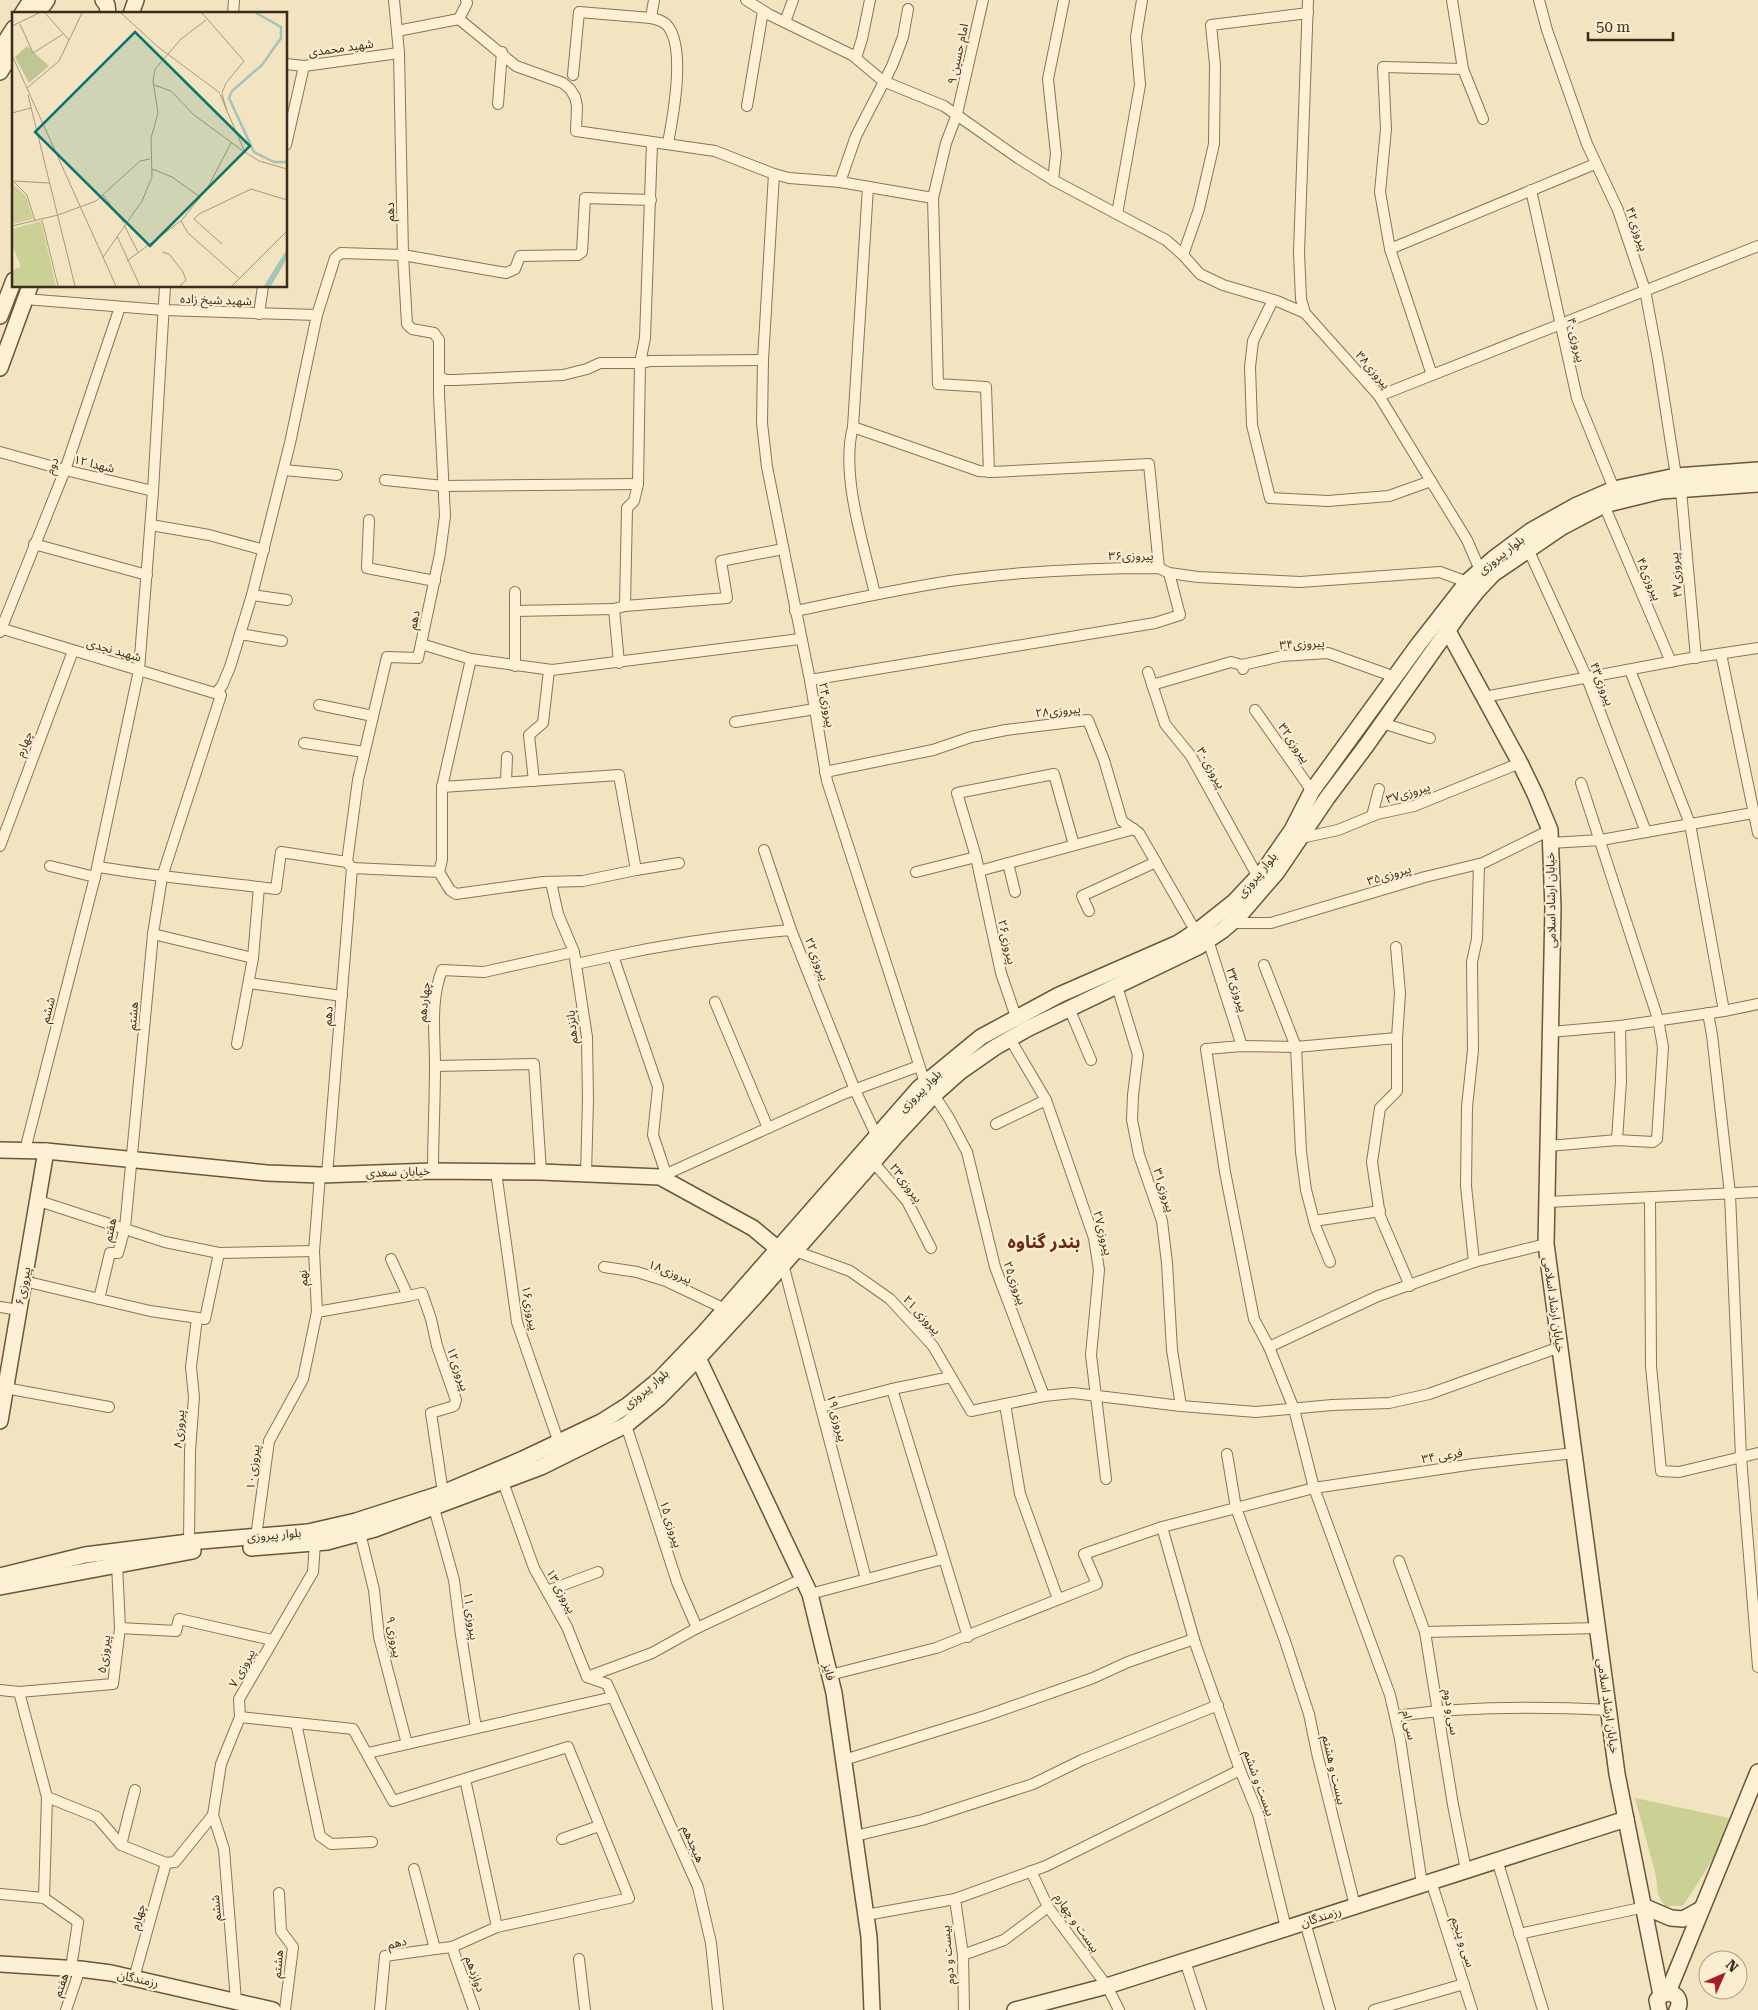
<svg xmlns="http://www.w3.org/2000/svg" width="1758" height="2010" font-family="'Roboto Serif','Noto Sans Arabic',serif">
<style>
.green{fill:#cbd194}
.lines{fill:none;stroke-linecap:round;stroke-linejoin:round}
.street-casing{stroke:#8d7357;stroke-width:12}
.secondary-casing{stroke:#6f543a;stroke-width:18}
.street{stroke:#fcf0d5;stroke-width:10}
.secondary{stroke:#fcf0d5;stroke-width:15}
.labels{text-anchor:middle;stroke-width:4.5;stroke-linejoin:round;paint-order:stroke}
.street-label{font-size:12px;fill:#3b2b1c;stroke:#f9edd1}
.district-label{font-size:18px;font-weight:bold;fill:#6c2818;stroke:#f9edd1}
.inset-river{fill:none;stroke:#a4c4ba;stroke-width:2.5}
.inset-road{fill:none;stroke:#a9997f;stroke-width:1}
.view{fill:#0f766e;fill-opacity:0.15;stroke:#0f766e;stroke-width:2.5}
.inset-edge{fill:none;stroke:#3b2b1c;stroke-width:2.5}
</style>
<rect width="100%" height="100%" fill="#f2e3c1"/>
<polygon class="green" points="1635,1798 1738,1820 1683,1906 1665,1906 1658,1895 1656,1876"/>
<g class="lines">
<defs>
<g id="street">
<polyline points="746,0 770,15 852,55 883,81 944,106 1018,158 1053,180 1117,214"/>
<polyline points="983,0 957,114 946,143 933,198 938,384 986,387 989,472"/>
<polyline points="1142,0 1136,37 1140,85 1117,214 1166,240 1183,255 1200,274 1223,285 1277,301 1305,313 1379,396 1467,540 1480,570"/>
<polyline points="1452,0 1463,69 1483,119"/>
<polyline points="1539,0 1547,30 1587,144 1618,210 1645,290 1658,360 1676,476"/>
<polyline points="233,14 234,0"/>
<polyline points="651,18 654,0"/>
<polyline points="459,19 516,66 563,83 570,89 575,97 577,106 576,131 715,151 774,174 789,178 840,182 933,198"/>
<polyline points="459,19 467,3 466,0"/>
<polyline points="785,22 793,0"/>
<polyline points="397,31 459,19"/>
<polyline points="856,58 862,39 870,0"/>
<polyline points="286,64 304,66 399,53"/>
<path d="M573,75L579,12L651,18C656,19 662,21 666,24C687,45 673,117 668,143"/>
<polyline points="498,104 502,52"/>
<polyline points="747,106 763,11"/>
<polyline points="286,145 304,66"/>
<polyline points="774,174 763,360 762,423 767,467 810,680 827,781 925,1083"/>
<polyline points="1053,180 1056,154 1048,79 1064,0"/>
<polyline points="840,182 856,136 892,66 903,37 908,9"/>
<polyline points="868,187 853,427 979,471 993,472 1149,464 1159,568"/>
<polyline points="1531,190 1577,398 1614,489"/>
<polyline points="1390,249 1595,164"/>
<polyline points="1183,255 1199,209 1214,144 1215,65 1211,25 1308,13"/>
<polyline points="25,299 163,310 317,315"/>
<polyline points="1273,300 1253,341 1250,367 1252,425 1270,498 1328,501 1389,496 1431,481"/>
<polyline points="1305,313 1301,299 1299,252 1308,0"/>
<polyline points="259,314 263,286"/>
<polyline points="1432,375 1390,249 1380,192 1386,129 1383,67 1463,69"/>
<polyline points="439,376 445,380 455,380 563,375 587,369 600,363 640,363 650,361 763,360"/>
<polyline points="1379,396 1758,246"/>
<path d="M853,427C840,474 864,546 875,594"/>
<polyline points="0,452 65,470 153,491"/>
<polyline points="284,470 337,475"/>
<polyline points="385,480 444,486 638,484"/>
<polyline points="1681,490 1696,658"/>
<polyline points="1604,505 1671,662"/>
<polyline points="369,520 367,568 435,581"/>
<polyline points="151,525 209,535 264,550"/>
<polyline points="34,544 147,575"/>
<polyline points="1528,549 1587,678 1646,832"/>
<polyline points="515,592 515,666"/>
<polyline points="252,595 287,600"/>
<polyline points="625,606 727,598 721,561 783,549"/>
<polyline points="515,611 614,609"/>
<path d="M795,611C849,600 903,588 957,580C1024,571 1092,568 1159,568L1169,573L1198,577L1300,582L1440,572L1467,582"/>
<polyline points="0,628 221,695 162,877 153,934 125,1228 118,1253 110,1253 99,1299"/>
<polyline points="0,632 65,470 120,307"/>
<polyline points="240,634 282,641"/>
<polyline points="1721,654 1758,833"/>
<polyline points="471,659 552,670 800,639"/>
<polyline points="619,663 614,609 625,606 627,508 634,501 638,484 640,363 645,338 652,143"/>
<polyline points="1243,669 1242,665 1282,656 1328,653 1395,677"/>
<polyline points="1630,670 1690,824 1724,1011"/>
<polyline points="1148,672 1165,724 1191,756 1258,877"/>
<polyline points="810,680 1155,623 1180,615 1169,573"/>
<polyline points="1152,685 1231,662 1242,665"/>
<polyline points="216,693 222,686 230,667 252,595 290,443 317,315 335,258 341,253 403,255 506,273 515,269 520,256 578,255 582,252 585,198 651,200"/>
<polyline points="1484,697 1685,659 1758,648"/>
<polyline points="319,705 373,716"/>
<polyline points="1255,710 1312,791"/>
<polyline points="735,722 815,709"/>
<polyline points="1382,723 1430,738"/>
<polyline points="304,743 364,752"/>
<polyline points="825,772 933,750 971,737 1006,730 1088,720 1104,760 1122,821 1139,833 1196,932"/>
<polyline points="534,781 529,735 543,723 549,670"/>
<polyline points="506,782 507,757"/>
<polyline points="1372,816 1379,789"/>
<polyline points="1301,838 1338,830 1377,814 1414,806 1520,763"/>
<polyline points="1550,843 1601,840 1753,813"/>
<polyline points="0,846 73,651"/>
<polyline points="764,850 791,930"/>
<polyline points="1008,863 1015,892"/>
<polyline points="50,866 95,877 139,670 153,491 165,286"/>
<path d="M99,867C158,877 217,882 276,889L281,852L347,862"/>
<polyline points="352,868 439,872 450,890 456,894 543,882 583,881 636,870 619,775 442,787 471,659 421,644"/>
<polyline points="636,870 679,863"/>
<polyline points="979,871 1134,829"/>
<polyline points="439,872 442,860 442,787"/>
<polyline points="916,872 976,857"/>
<polyline points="551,882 558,914 574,952 587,1037 588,1100 586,1174"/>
<polyline points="1089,911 1082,896 1156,862"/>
<polyline points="1231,923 1271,923 1425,877 1483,863 1550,830"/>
<polyline points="153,934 253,958 237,1044"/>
<polyline points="1208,940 1242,1046"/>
<polyline points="1396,947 1400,993 1397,1038 1397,1091 1380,1108 1372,1162 1380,1216 1410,1286"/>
<path d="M613,956C672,943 731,935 791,930L855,1090L877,1137"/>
<polyline points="253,958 259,887"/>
<polyline points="576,964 613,956 658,1087 653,1135 666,1174"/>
<polyline points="1264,965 1296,1047 1301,1152 1306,1190 1316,1228 1330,1262"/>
<polyline points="249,983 342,996"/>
<polyline points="1117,986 1138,1055 1133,1095 1132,1120 1139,1155 1162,1221 1167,1263 1172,1350 1181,1406"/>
<polyline points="715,1002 768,1128"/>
<polyline points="1069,1008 1091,1060"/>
<polyline points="1708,1013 1712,1035 1730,1194 1741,1457 1758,1667"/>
<polyline points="1016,1017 1001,973 976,857 957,793 1054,774 1074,845"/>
<polyline points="1550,1032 1620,1026 1724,1011 1758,1004"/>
<polyline points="1397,1038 1296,1047 1242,1046 1206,1049 1225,1172 1254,1319 1269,1347 1294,1409 1314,1488 1390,1695 1400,1739 1422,1884"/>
<polyline points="1010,1039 1046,1100 1094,1238 1099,1270 1091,1355 1106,1479"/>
<polyline points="435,1066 534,1064 541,1172"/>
<polyline points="934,1095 949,1118 967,1152 995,1267 1044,1396"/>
<polyline points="996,1124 1046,1100"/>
<polyline points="1617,1140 1621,1081 1620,1026"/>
<polyline points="1549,1146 1617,1140 1653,1142 1657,1139 1663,1047 1658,1019 1581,783"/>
<polyline points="25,1150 95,877"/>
<polyline points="873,1162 907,1201 931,1248"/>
<path d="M433,1171C433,1136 435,1101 435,1066C435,1034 430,1001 442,970L484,972L574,952"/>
<polyline points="496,1172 517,1322 559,1443"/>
<polyline points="327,1175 352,868 347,862 358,780 387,657 418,658 440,554 445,516 439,395 439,340 434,333 412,329 407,324 403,255 399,53 394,0"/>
<polyline points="660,1177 843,1094 919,1066"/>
<polyline points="1650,1198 1651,1366 1661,1471 1679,1472 1758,1453"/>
<polyline points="39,1201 165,1242 219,1253 314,1251"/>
<polyline points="1547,1202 1758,1192"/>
<polyline points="1314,1221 1380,1211"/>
<polyline points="795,1251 850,1271 890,1299 933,1346 971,1411 1044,1396 1073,1393 1181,1406 1256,1412 1332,1405 1389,1403 1429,1394 1560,1347"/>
<polyline points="391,1259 408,1296 422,1293 431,1319 437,1346 456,1400 454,1406 431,1413 443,1493"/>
<polyline points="1474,1262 1466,1186 1467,1107 1473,1050 1472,962 1477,939 1479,864"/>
<polyline points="783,1264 866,1579"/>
<polyline points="604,1267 637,1272 666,1281 725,1309"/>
<polyline points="24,1281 150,1311 205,1319 219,1253"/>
<polyline points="0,1307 19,1310"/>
<polyline points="317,1312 408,1296"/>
<polyline points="1269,1347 1378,1296 1474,1262 1546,1244"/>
<polyline points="5,1388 109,1407"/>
<polyline points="892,1389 951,1377"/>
<polyline points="1005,1404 1020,1494 1058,1599"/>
<polyline points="821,1407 892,1389 968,1637"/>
<polyline points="626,1425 677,1582 697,1628"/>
<polyline points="1227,1454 1236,1508 1285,1641 1309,1714 1317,1753 1355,1906"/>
<polyline points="503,1482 534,1568 567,1627 587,1677 607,1684 698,1887 711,1943 718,2010"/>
<polyline points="434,1508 454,1580 461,1635 476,1728"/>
<polyline points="1162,1527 1195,1643 1240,1770 1258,1814 1286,1928"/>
<polyline points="360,1533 374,1590 379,1637 407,1744"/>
<polyline points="256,1537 269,1441 303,1379 317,1312 314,1251 320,1175"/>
<polyline points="189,1542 190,1451 194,1397 191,1367 197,1318"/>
<polyline points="1399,1561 1425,1632 1453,1805 1466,1870"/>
<polyline points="547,1591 598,1572"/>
<polyline points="810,1594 943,1559"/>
<polyline points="120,1628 176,1631 179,1619 272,1640"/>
<polyline points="1425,1632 1598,1628"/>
<polyline points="830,1675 936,1648 1097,1584 1084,1554 1162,1527 1314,1488 1474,1464 1575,1453"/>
<polyline points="587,1677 652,1653 697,1628 802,1579"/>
<polyline points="0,1690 19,1692 47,1797 97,1817 121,1845 166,1863 175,1862 213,1815"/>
<polyline points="19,1692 113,1684 120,1628 117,1564"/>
<path d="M1395,1716C1466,1706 1537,1706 1609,1710"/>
<polyline points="240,1717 353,1729 393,1801 568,1747 629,1898 497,1927 452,1947 435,1949 414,1869"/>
<polyline points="296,1723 320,1836 331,1844 372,1842"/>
<polyline points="368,1753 613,1697"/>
<polyline points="844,1760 985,1716 1093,1678 1128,1662 1194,1639"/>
<polyline points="465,1779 497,1927"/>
<polyline points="855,1836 922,1820 1033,1784 1082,1760 1218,1705"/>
<polyline points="562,1839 599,1826"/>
<polyline points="121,1845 135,1790"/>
<polyline points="1497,1860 1543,2010"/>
<polyline points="1031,1871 1048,1907 1107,1986 1119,2010"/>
<polyline points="1431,1881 1472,2010"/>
<polyline points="279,1893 281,1931 293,1947 285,2010"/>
<polyline points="0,1894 44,1898 78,1922 71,1968"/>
<polyline points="44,1898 47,1797"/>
<polyline points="955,1899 963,1955 964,2010"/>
<polyline points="866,1915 955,1899 1046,1866 1240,1770"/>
<polyline points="1305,1922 1330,2010"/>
<polyline points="1519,1934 1645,1907"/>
<polyline points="452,1947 474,2010"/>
<polyline points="963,1955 1004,1940 1048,1907"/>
<polyline points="579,1959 585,2010"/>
<polyline points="1185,1961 1201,2010"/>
<polyline points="134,1978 166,1863"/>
<polyline points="236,2001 224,1849 213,1815 221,1764 240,1717 239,1699 313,1572 315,1543"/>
<polyline points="66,2010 80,1969"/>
<polyline points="380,2010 385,1956 435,1949"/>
<polyline points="1374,2010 1464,1984"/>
</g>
<g id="secondary">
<polyline points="103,0 107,5 108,14"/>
<polyline points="22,14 31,0"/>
<polyline points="37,14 47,0"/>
<polyline points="131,14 136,0"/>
<polyline points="0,50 14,28"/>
<polyline points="0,72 14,49"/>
<polyline points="0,316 14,280"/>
<polyline points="0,368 30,286"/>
<polyline points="1448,631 1520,763 1535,794 1550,830 1553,908 1546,1244 1617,1774 1661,1995"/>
<polyline points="0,1150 46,1151 267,1173 320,1175 433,1171 541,1172 660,1177 753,1228 777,1248"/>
<polyline points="698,1358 810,1594 834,1693 869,1937 872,2010"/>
<polyline points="0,1421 46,1151"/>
<polyline points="251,1548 327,1542 375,1529 541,1467 626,1425 659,1398 705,1351 753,1299 895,1137 934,1095 961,1071 994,1048 1027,1029 1198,947 1223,930 1239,916 1277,872 1327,798 1366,746 1460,613 1478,590 1493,574 1562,527 1604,505 1661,491 1758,484"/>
<polyline points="0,1576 85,1555 189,1542 308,1532 356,1521 443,1493 523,1459 601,1422 628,1405 660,1379 704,1333 919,1088 981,1037 1059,995 1178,943 1201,928 1235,901 1265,869 1292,830 1312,791 1418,645 1467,582 1493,559 1532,530 1575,506 1614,489 1676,476 1758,470"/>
<polyline points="0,1587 193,1551"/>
<polyline points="1645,1907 1671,1918 1683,1919 1701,1909"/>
<polyline points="0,1964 80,1969 111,1973 273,2010"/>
<polyline points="1668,1992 1758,1772"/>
<polyline points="1015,2010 1107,1986 1626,1819"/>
<path d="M1659,2010L1657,2000C1667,1986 1685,1996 1677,2010"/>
</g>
</defs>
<use href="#street" class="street-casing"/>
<use href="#secondary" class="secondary-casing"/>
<use href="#street" class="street"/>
<use href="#secondary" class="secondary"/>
</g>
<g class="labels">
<g class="street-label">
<text transform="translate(341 48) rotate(-8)" y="4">شهید محمدی</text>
<text transform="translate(958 54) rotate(-78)" y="4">امام حسین ۹</text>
<text transform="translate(390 212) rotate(-91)" y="4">دهم</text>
<text transform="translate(1637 229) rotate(71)" y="4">پیروزی۴۲</text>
<text transform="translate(216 300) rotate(2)" y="4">شهید شیخ زاده</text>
<text transform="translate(1576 340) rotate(77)" y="4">پیروزی۴۰</text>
<text transform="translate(1373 370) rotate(49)" y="4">پیروزی۳۸</text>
<text transform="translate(94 464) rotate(13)" y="4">شهدا ۱۲</text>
<text transform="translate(52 466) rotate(-70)" y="4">دوم</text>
<text transform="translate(1501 555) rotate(-38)" y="4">بلوار پیروزی</text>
<text x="1131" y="560">پیروزی۳۶</text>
<text transform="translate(1676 575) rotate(-95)" y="4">پیروزی۴۷</text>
<text transform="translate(1649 579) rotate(67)" y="4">پیروزی۴۵</text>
<text transform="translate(414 620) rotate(-78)" y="4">دهم</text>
<text transform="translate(1302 644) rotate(-3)" y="4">پیروزی۳۴</text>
<text transform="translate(114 650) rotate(16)" y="4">شهید نجدی</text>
<text transform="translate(1602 684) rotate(68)" y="4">پیروزی۴۳</text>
<text transform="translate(827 705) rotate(80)" y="4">پیروزی۲۴</text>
<text transform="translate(1058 711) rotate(-6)" y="4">پیروزی۲۸</text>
<text transform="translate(1294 743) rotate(55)" y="4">پیروزی۳۲</text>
<text transform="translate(24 744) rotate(-69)" y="4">چهارم</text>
<text transform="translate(1211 768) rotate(60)" y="4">پیروزی۳۰</text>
<text transform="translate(1408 793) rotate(-17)" y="4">پیروزی۳۷</text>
<text transform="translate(1257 875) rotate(-50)" y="4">بلوار پیروزی</text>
<text transform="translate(1389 875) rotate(-17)" y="4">پیروزی۳۵</text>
<text transform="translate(1551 900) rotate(-91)" y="4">خیابان ارشاد اسلامی</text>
<text transform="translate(1007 942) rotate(77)" y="4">پیروزی۲۶</text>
<text transform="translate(817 959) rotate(68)" y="4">پیروزی۲۲</text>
<text transform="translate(1237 990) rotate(73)" y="4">پیروزی۳۳</text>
<text transform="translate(424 1002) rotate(-84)" y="4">چهاردهم</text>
<text transform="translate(48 1010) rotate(-75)" y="4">ششم</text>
<text transform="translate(133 1016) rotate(-85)" y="4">هشتم</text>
<text transform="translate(328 1016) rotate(-86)" y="4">دهم</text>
<text transform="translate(572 1027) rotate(-96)" y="4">پانزدهم</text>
<text transform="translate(920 1091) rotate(-45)" y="4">بلوار پیروزی</text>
<text transform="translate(398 1172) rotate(-2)" y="4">خیابان سعدی</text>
<text transform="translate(906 1183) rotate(53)" y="4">پیروزی۲۳</text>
<text transform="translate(1164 1190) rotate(72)" y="4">پیروزی۳۱</text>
<text transform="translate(110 1230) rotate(-78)" y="4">هفتم</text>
<text transform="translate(1103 1233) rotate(75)" y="4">پیروزی۲۷</text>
<text transform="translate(670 1272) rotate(21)" y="4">پیروزی۱۸</text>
<text transform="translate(303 1278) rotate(-93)" y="4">نهم</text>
<text transform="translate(1015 1283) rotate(70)" y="4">پیروزی۲۵</text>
<text transform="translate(23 1286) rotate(-79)" y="4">پیروزی۶</text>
<text transform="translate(1554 1305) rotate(82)" y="4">خیابان ارشاد اسلامی</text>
<text transform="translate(530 1308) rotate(79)" y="4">پیروزی۱۶</text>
<text transform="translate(922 1315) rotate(47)" y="4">پیروزی ۲۱</text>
<text transform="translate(458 1369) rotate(71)" y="4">پیروزی۱۲</text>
<text transform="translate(646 1389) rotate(-40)" y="4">بلوار پیروزی</text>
<text transform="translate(837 1418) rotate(75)" y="4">پیروزی ۱۹</text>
<text transform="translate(179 1429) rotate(-86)" y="4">پیروزی۸</text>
<text transform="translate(1442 1456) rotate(-9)" y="4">فرعی ۳۴</text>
<text transform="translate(253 1467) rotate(-83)" y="4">پیروزی۱۰</text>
<text transform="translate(671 1524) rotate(72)" y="4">پیروزی ۱۵</text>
<text transform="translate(274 1535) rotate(-5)" y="4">بلوار پیروزی</text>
<text transform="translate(561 1591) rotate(61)" y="4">پیروزی ۱۳</text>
<text transform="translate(471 1616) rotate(82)" y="4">پیروزی ۱۱</text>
<text transform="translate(394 1637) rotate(79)" y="4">پیروزی ۹</text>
<text transform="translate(104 1654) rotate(-83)" y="4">پیروزی۵</text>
<text transform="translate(242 1668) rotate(-61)" y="4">پیروزی ۷</text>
<text transform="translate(829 1672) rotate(76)" y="4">فایز</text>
<text transform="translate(1608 1706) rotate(82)" y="4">خیابان ارشاد اسلامی</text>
<text transform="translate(1451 1712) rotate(81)" y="4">سی و دوم</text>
<text transform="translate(1409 1725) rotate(78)" y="4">سی ام</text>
<text transform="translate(1334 1770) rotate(77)" y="4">بیست و هشتم</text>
<text transform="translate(1259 1783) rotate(70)" y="4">بیست و ششم</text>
<text transform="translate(693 1844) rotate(66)" y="4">هیجدهم</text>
<text transform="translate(216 1908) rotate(-95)" y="4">ششم</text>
<text transform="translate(138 1917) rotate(-74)" y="4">چهارم</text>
<text transform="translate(1321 1917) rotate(-18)" y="4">رزمندگان</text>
<text transform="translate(1077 1923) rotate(55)" y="4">بیست و چهارم</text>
<text transform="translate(1463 1942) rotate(72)" y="4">سی و پنجم</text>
<text transform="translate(397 1943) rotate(-14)" y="4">دهم</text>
<text transform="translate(948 1955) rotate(-95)" y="4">بیست و دوم</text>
<text transform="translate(278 1964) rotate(-85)" y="4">هشتم</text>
<text transform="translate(475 1974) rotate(70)" y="4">دوازدهم</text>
<text transform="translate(138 1979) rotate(12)" y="4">رزمندگان</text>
<text transform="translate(61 1985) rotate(-71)" y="4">هفتم</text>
</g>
<g class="district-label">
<text x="1044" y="1248">بندر گناوه</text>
</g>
</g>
<g transform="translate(12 12)">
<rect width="275" height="275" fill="#f2e3c1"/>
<path d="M0,171L14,184L21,207L0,212ZM29,209L44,274H0V258L9,255L0,232V217Z" fill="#cbd194"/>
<path d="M15,34L37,54L17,71L3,45Z" fill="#c0c594"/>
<path d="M275,237V246L259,274H252Z" fill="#a4c4ba"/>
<path class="inset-river" d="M244,1L269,15V26L250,53L220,79L217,86L242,140L262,150H275"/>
<path class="inset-road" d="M33,1L57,28M109,1L146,35L208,81M190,1L232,49L214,71L210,81M8,12L21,41L51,22M0,14L27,1M0,43L104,274M142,73L159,79L182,103L231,139M15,76L47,49L70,1M208,82L215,99L210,82M16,83L63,274M215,99L232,138M0,101L19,96M233,140L247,149L275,157M140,157L160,165L188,185M0,168L15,183L23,209M2,169L38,171M91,183L112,211M46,203L84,189L128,149L138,147M30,208L46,274M169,209L176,221L228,267M112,213L126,240M0,214L46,203M105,224L128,274M210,232L182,207L187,202L239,177L275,188M150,240L157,242L171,260L174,268L168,274M91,245L130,189L140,165L139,126L146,101L141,69L143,57L169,27L194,8M115,249L170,208L196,175L219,131M220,274L275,219"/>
<path class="view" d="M123,20L238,134L138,234L23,120Z"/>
<rect width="275" height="275" class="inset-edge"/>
</g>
<g transform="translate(1723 1975) rotate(45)"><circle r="24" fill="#f9edd1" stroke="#ad9f89"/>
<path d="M0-4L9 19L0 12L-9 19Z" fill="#a22124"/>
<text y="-8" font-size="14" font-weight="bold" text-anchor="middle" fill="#3b2b1c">N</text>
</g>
<path d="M1588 32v8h85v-8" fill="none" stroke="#3b2b1c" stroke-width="2.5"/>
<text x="1596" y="32" font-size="15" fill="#3b2b1c" stroke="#f9edd1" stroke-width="4" paint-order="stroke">50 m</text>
</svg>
